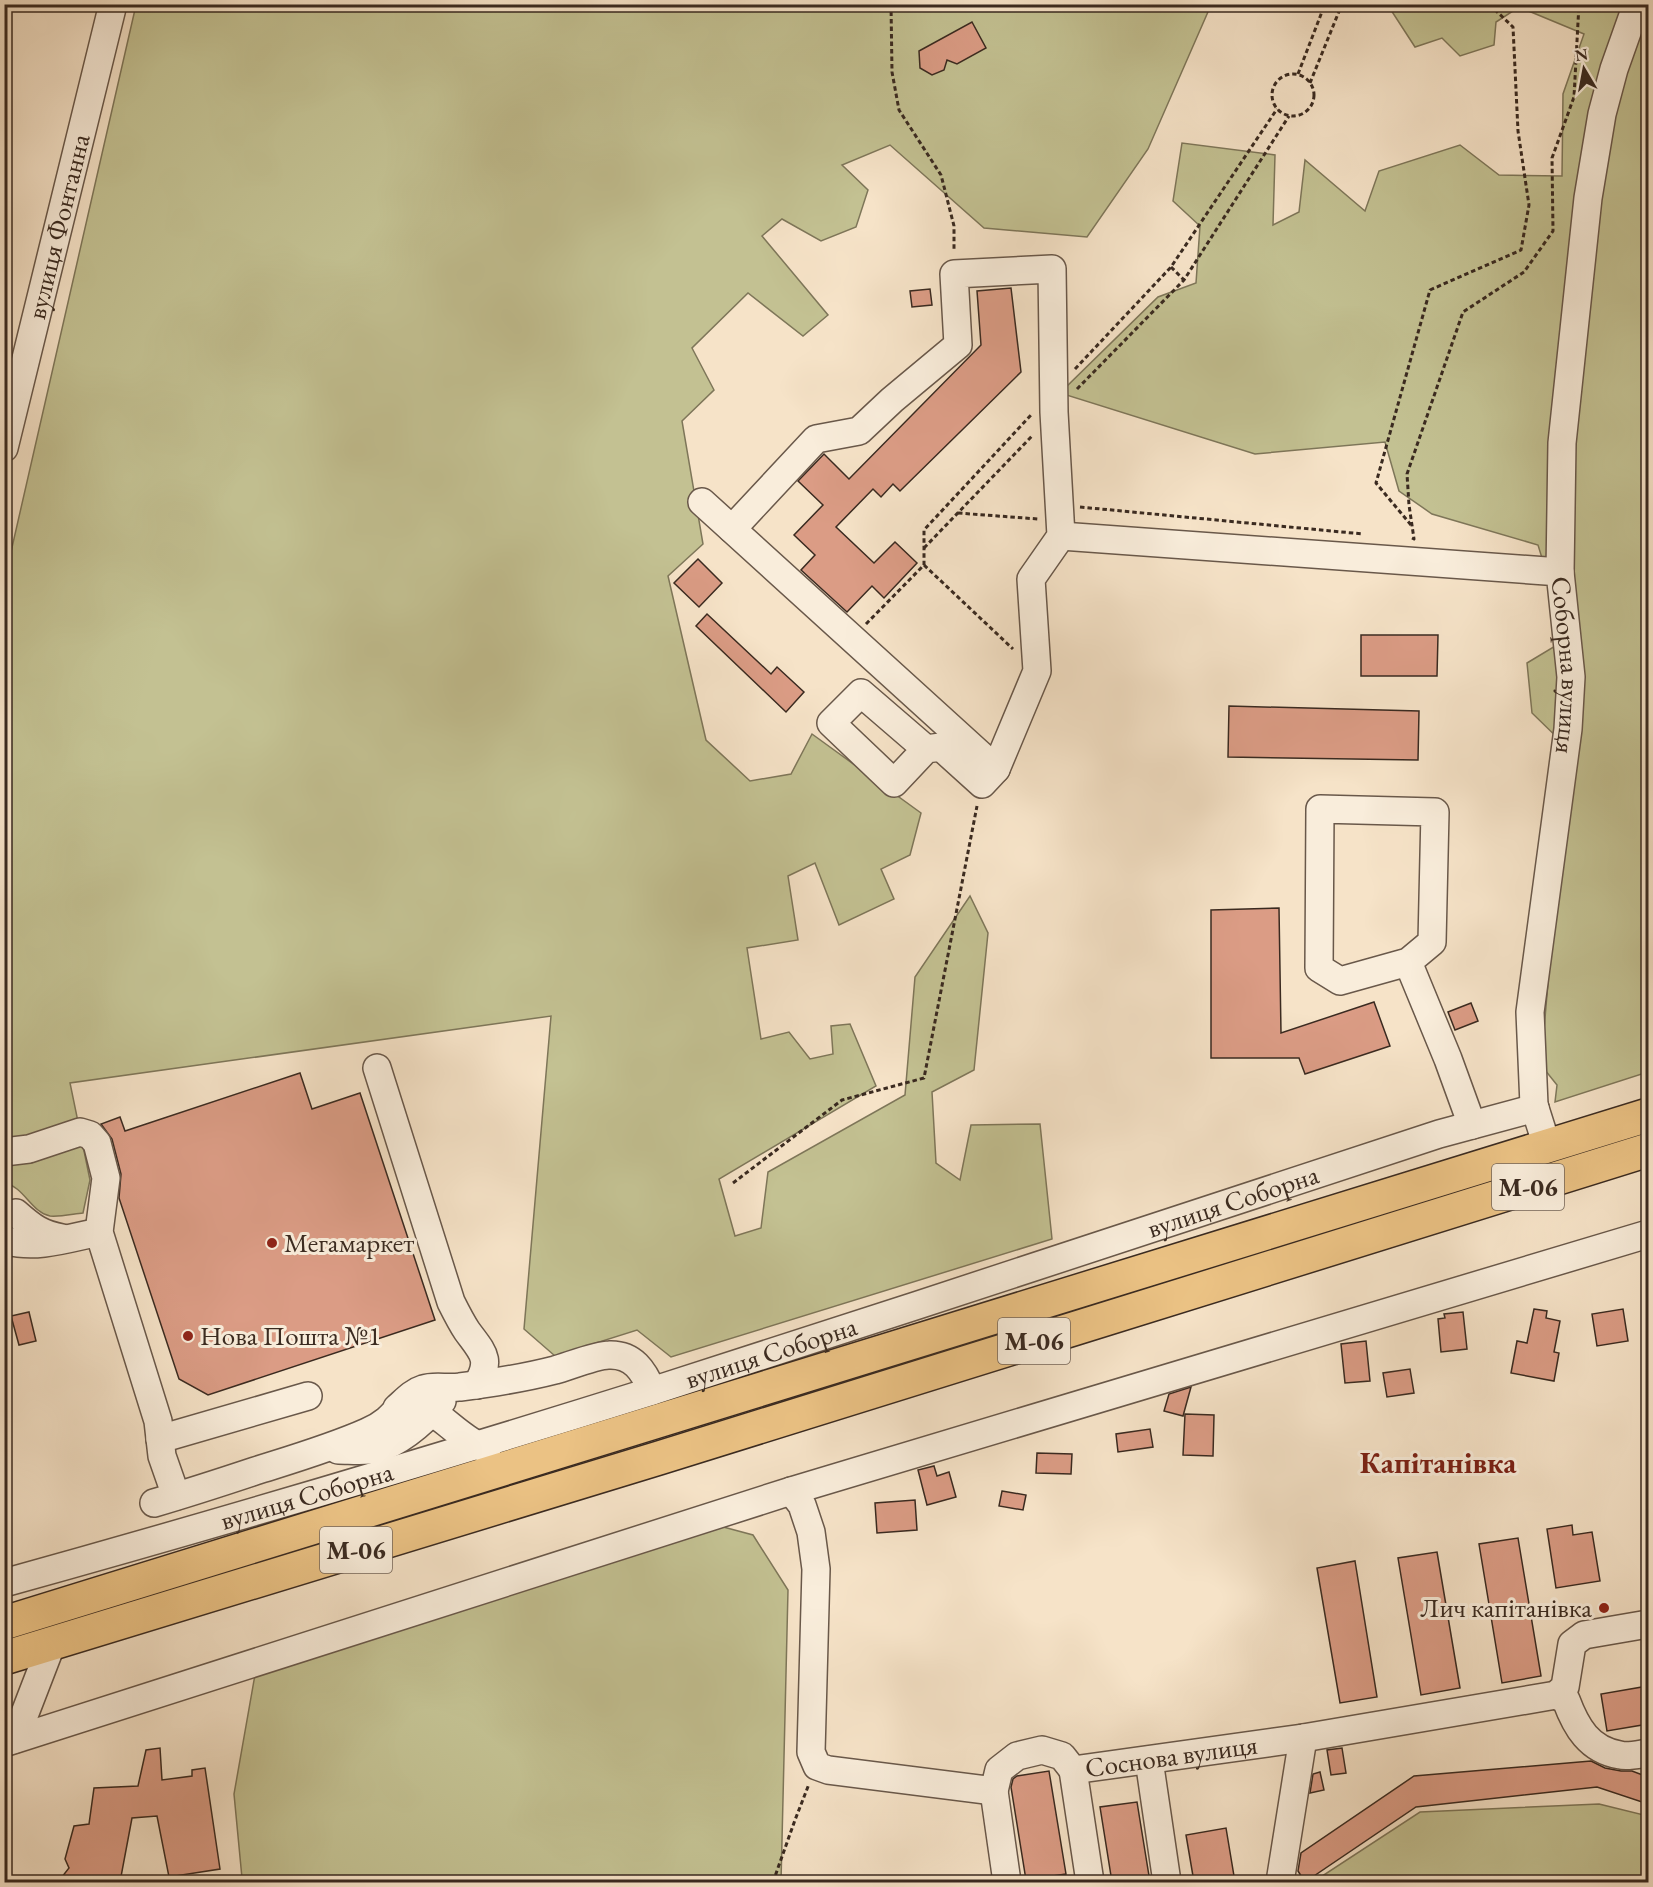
<svg xmlns="http://www.w3.org/2000/svg" width="1653" height="1887" font-family="'EB Garamond',serif">
<style>
.green{fill:#c3c192;stroke:#7e7659;stroke-width:1.5}
.building{fill:#db9c85;stroke:#3a2a20;stroke-width:1.5}
.lines{fill:none;stroke-linecap:round;stroke-linejoin:round}
.minor-casing{stroke:#69584a;stroke-width:30}
.highway-casing{stroke:#3a2a20;stroke-width:36}
.path{stroke:#3a2a20;stroke-width:3;stroke-dasharray:4.5 3;stroke-linecap:butt}
.minor{stroke:#f9eddb;stroke-width:27}
.highway{stroke:#ebc284;stroke-width:33}
.poi-dot{fill:#8f2418;stroke:#f9eddb;stroke-width:2}
.labels{text-anchor:middle;stroke-width:6;stroke-linejoin:round;paint-order:stroke}
.shield{fill:#f9eddb;stroke:#736458;stroke-width:1.5}
.shield-label{font-size:26px;font-weight:bold;fill:#3a2a20}
.street-label{font-size:27px;fill:#3a2a20;stroke:#f9eddb}
.poi-label{font-size:27px;fill:#3a2a20;stroke:#f9eddb;text-anchor:start}
.quarter-label{font-size:30px;font-weight:bold;fill:#7a1f14;stroke:#f9eddb}
</style>
<rect width="100%" height="100%" fill="#f6e3c8"/>
<filter id="stains"><feTurbulence type="fractalNoise" baseFrequency=".00333" numOctaves="4"/><feColorMatrix values="0 0 0 0 .2 0 0 0 0 .09 0 0 0 0 .02 0 0 0 .5 -.17"/></filter>
<radialGradient id="worn" r=".72"><stop offset=".6" stop-color="#630" stop-opacity="0"/><stop offset="1" stop-color="#630" stop-opacity=".3"/></radialGradient>
<g class="green">
<path d="M136,5H1211L1148,149L1087,237L984,228L890,145L842,165L868,190L856,227L821,241L782,219L762,236L828,315L803,336L748,293L692,348L714,390L682,421L703,544L668,576L706,740L750,781L791,774L812,734L921,813L910,855L881,869L894,899L839,925L815,863L788,876L798,940L747,948L761,1039L789,1032L810,1059L833,1054L831,1026L850,1024L876,1086L719,1179L735,1236L761,1228L768,1172L905,1095L915,977L970,896L988,933L974,1070L932,1092L936,1163L960,1180L971,1125L1040,1124L1052,1239L671,1357L637,1330L555,1356L524,1329L551,1016L70,1083L90,1180L83,1213C73,1214 60,1217 50,1216C31,1212 24,1187 5,1183V578Z"/>
<polygon points="1389,5 1648,5 1648,1072 1555,1102 1557,1085 1541,1065 1568,748 1532,713 1527,663 1567,639 1538,545 1432,514 1399,491 1385,442 1255,454 1060,393 1158,297 1196,283 1200,226 1173,201 1182,143 1275,155 1273,225 1299,212 1305,160 1365,211 1379,171 1460,145 1499,175 1562,176 1563,94 1584,34 1519,7 1496,22 1494,45 1460,56 1442,38 1415,47 1389,7"/>
<polygon points="701,1521 753,1535 788,1590 781,1882 240,1882 242,1878 234,1794 256,1669"/>
<polygon points="1599,1804 1648,1816 1648,1882 1313,1882 1420,1812"/>
</g>
<g class="building">
<polygon points="972,22 986,48 957,64 947,60 944,70 932,75 920,68 919,51"/>
<polygon points="1011,288 1021,372 900,491 893,484 881,497 873,489 836,527 874,563 895,542 917,563 884,598 872,586 847,612 801,570 815,555 794,535 823,505 798,481 824,454 849,479 981,345 977,291"/>
<polygon points="930,289 932,305 912,307 910,291"/>
<polygon points="698,559 722,583 699,607 674,583"/>
<polygon points="707,614 771,674 777,667 804,692 786,712 696,626"/>
<polygon points="1361,635 1438,635 1437,676 1361,676"/>
<polygon points="1229,706 1419,711 1418,760 1228,757"/>
<polygon points="1279,908 1281,1033 1374,1002 1390,1046 1305,1074 1299,1058 1211,1058 1211,910"/>
<polygon points="1471,1003 1478,1021 1455,1030 1448,1012"/>
<polygon points="300,1073 312,1109 360,1093 435,1320 208,1395 179,1379 119,1198 121,1174 112,1139 101,1124 120,1117 125,1131"/>
<polygon points="1534,1309 1547,1311 1546,1318 1560,1321 1554,1352 1559,1353 1554,1381 1511,1373 1517,1341 1527,1343"/>
<polygon points="1623,1309 1628,1341 1597,1346 1592,1314"/>
<polygon points="29,1312 36,1341 19,1345 11,1316"/>
<polygon points="1463,1312 1467,1349 1441,1352 1438,1319 1445,1318 1444,1314"/>
<polygon points="1366,1341 1370,1381 1345,1383 1341,1344"/>
<polygon points="1410,1369 1414,1393 1387,1397 1383,1373"/>
<polygon points="1191,1387 1183,1416 1164,1411 1169,1394"/>
<polygon points="1185,1414 1214,1415 1213,1456 1183,1455"/>
<polygon points="1150,1429 1153,1447 1118,1452 1116,1434"/>
<polygon points="1037,1453 1072,1454 1071,1474 1036,1473"/>
<polygon points="934,1466 937,1476 949,1472 956,1497 927,1505 918,1470"/>
<polygon points="1002,1491 1026,1495 1023,1510 999,1506"/>
<polygon points="915,1500 917,1530 877,1533 875,1503"/>
<polygon points="1572,1525 1573,1535 1592,1532 1600,1581 1556,1588 1547,1529"/>
<polygon points="1518,1538 1541,1676 1502,1683 1479,1544"/>
<polygon points="1437,1552 1460,1688 1421,1695 1398,1558"/>
<polygon points="1355,1561 1377,1697 1340,1703 1317,1568"/>
<polygon points="1648,1686 1648,1724 1607,1731 1601,1694"/>
<polygon points="160,1748 162,1780 192,1776 192,1770 205,1768 220,1869 169,1877 157,1816 132,1818 120,1882 58,1882 69,1868 65,1859 74,1826 89,1824 94,1788 138,1786 146,1750"/>
<polygon points="1342,1748 1346,1773 1331,1775 1327,1750"/>
<polygon points="1591,1761 1605,1768 1621,1771 1632,1771 1648,1777 1648,1804 1597,1787 1416,1807 1305,1882 1298,1871 1301,1853 1414,1776"/>
<polygon points="1049,1771 1066,1874 1026,1880 1011,1787 1013,1779 1017,1776"/>
<polygon points="1320,1772 1324,1790 1310,1793 1313,1774"/>
<polygon points="1137,1802 1150,1882 1112,1882 1100,1807"/>
<polygon points="1226,1828 1235,1882 1194,1882 1186,1835"/>
</g>
<g class="lines">
<defs>
<g id="minor">
<path id="s1" d="M4,448L113,4"/>
<polyline points="702,502 996,769"/>
<polyline points="732,529 816,439 859,431 892,400 958,345 954,274 1052,269 1054,412 1061,536 1031,579 1037,671 996,769 982,784 941,747 926,749 894,783 831,723 861,693 926,749"/>
<path id="s2" d="M1061,536L1560,572L1571,677L1568,729L1530,1012L1534,1105L1547,1146"/>
<polyline points="1560,572 1562,443 1588,198 1602,114 1614,69 1637,4"/>
<polyline points="1408,962 1340,981 1319,968 1320,809 1435,812 1432,942 1408,962 1448,1059 1472,1125"/>
<path d="M377,1068L451,1302C456,1312 461,1322 467,1331C483,1353 492,1359 477,1385"/>
<polyline points="4,1152 29,1149 80,1132 90,1135 97,1143 106,1178 99,1232 158,1421 162,1456 176,1496"/>
<path d="M16,1213C33,1228 41,1234 62,1238"/>
<path d="M8,1241C37,1249 69,1238 99,1232"/>
<path d="M397,1408C405,1401 413,1392 423,1389C435,1385 447,1389 460,1387C492,1383 524,1378 555,1370C569,1366 597,1355 609,1355C633,1354 644,1371 652,1391"/>
<polyline points="160,1439 308,1396"/>
<path d="M338,1450C350,1450 365,1452 377,1449C401,1442 426,1419 442,1401"/>
<path id="s3" d="M791,1491L802,1505L811,1532L816,1569L811,1752L817,1766L828,1770L994,1791L999,1770L1017,1756L1042,1750L1062,1756L1073,1770L1303,1738L1556,1695L1565,1687L1572,1644L1584,1635L1648,1624"/>
<path d="M154,1503C188,1493 222,1482 255,1471C293,1459 331,1448 367,1432C374,1429 381,1425 387,1420C396,1412 399,1405 413,1405C435,1405 461,1442 487,1449"/>
<path id="s4" d="M4,1583C220,1523 435,1459 649,1392C913,1308 1175,1220 1439,1134L1535,1108"/>
<path d="M1556,1695L1566,1700C1576,1727 1589,1750 1620,1755C1628,1757 1640,1754 1648,1753"/>
<polyline points="15,1739 52,1643"/>
<polyline points="4,1743 791,1491 1648,1234"/>
<polyline points="1149,1760 1167,1882"/>
<polyline points="1073,1770 1090,1882"/>
<polyline points="994,1791 1007,1882"/>
<polyline points="1280,1882 1303,1738"/>
</g>
<g id="highway">
<polyline points="4,1623 1648,1115"/>
<polyline points="4,1658 659,1458 1648,1150"/>
</g>
</defs>
<use href="#minor" class="minor-casing"/>
<use href="#highway" class="highway-casing"/>
<g class="path">
<polyline points="891,4 892,72 899,110 941,175 954,226 954,251"/>
<polyline points="1298,74 1325,4"/>
<circle cx="1293" cy="95" r="21"/>
<polyline points="1310,83 1342,4"/>
<polyline points="1171,267 1184,280"/>
<polyline points="1075,369 1171,267 1277,109"/>
<polyline points="1077,389 1184,280 1289,116"/>
<polyline points="1080,507 1363,534"/>
<polyline points="958,513 1038,519"/>
<polyline points="1411,525 1376,483 1430,290 1521,250 1529,205 1518,131 1513,27 1489,4"/>
<polyline points="1412,538 1414,539 1409,505 1407,474 1463,312 1524,272 1553,231 1552,158 1574,97 1579,4"/>
<polyline points="924,548 1033,435"/>
<polyline points="924,565 1013,649"/>
<polyline points="866,624 924,565 924,530 1031,415"/>
<polyline points="733,1183 842,1100 924,1078 977,806"/>
<polyline points="773,1882 795,1820 809,1784"/>
</g>
<use href="#minor" class="minor"/>
<use href="#highway" class="highway"/>
</g>
<g class="poi-dot">
<circle cx="272" cy="1243" r="6"/>
<circle cx="188" cy="1336" r="6"/>
<circle cx="1604" cy="1608" r="6"/>
</g>
<g class="labels">
<g class="shield">
<rect x="1492" y="1164" width="72" height="46" rx="4.5"/>
<rect x="998" y="1318" width="72" height="46" rx="4.5"/>
<rect x="320" y="1527" width="72" height="46" rx="4.5"/>
</g>
<g class="shield-label">
<text x="1528" y="1196">М-06</text>
<text x="1034" y="1350">М-06</text>
<text x="356" y="1559">М-06</text>
</g>
<g class="street-label">
<text dy="9" stroke="none"><textPath href="#s1" startOffset="228">вулиця Фонтанна</textPath></text>
<text dy="9" stroke="none"><textPath href="#s2" startOffset="594">Соборна вулиця</textPath></text>
<text dy="9" stroke="none"><textPath href="#s4" startOffset="1287">вулиця Соборна</textPath></text>
<text dy="9" stroke="none"><textPath href="#s4" startOffset="801">вулиця Соборна</textPath></text>
<text dy="9" stroke="none"><textPath href="#s4" startOffset="315">вулиця Соборна</textPath></text>
<text dy="9" stroke="none"><textPath href="#s3" startOffset="669">Соснова вулиця</textPath></text>
</g>
<g class="poi-label">
<text x="284" y="1252">Мегамаркет</text>
<text x="200" y="1345">Нова Пошта №1</text>
<text x="1592" y="1617" text-anchor="end">Лич капітанівка</text>
</g>
<g class="quarter-label">
<text x="1438" y="1473">Капітанівка</text>
</g>
</g>
<rect width="1653" height="1887" fill="none" stroke="#f6e3c8" stroke-width="24"/>
<rect x="6" y="6" width="1641" height="1875" fill="none" stroke="#3a2a20" stroke-width="3"/>
<rect x="12" y="12" width="1629" height="1863" fill="none" stroke="#3a2a20" stroke-width="1.5"/>
<g transform="translate(1584 69) rotate(350)" stroke="#f9eddb" stroke-width="4.5" paint-order="stroke">
<path d="M0-4.5L10 22L0 15L-10 22Z" fill="#3a2a20"/>
<text y="-9" font-size="16" font-weight="bold" text-anchor="middle" fill="#3a2a20">N</text>
</g>
<rect width="100%" height="100%" filter="url(#stains)"/>
<rect width="100%" height="100%" fill="url(#worn)"/>
</svg>
